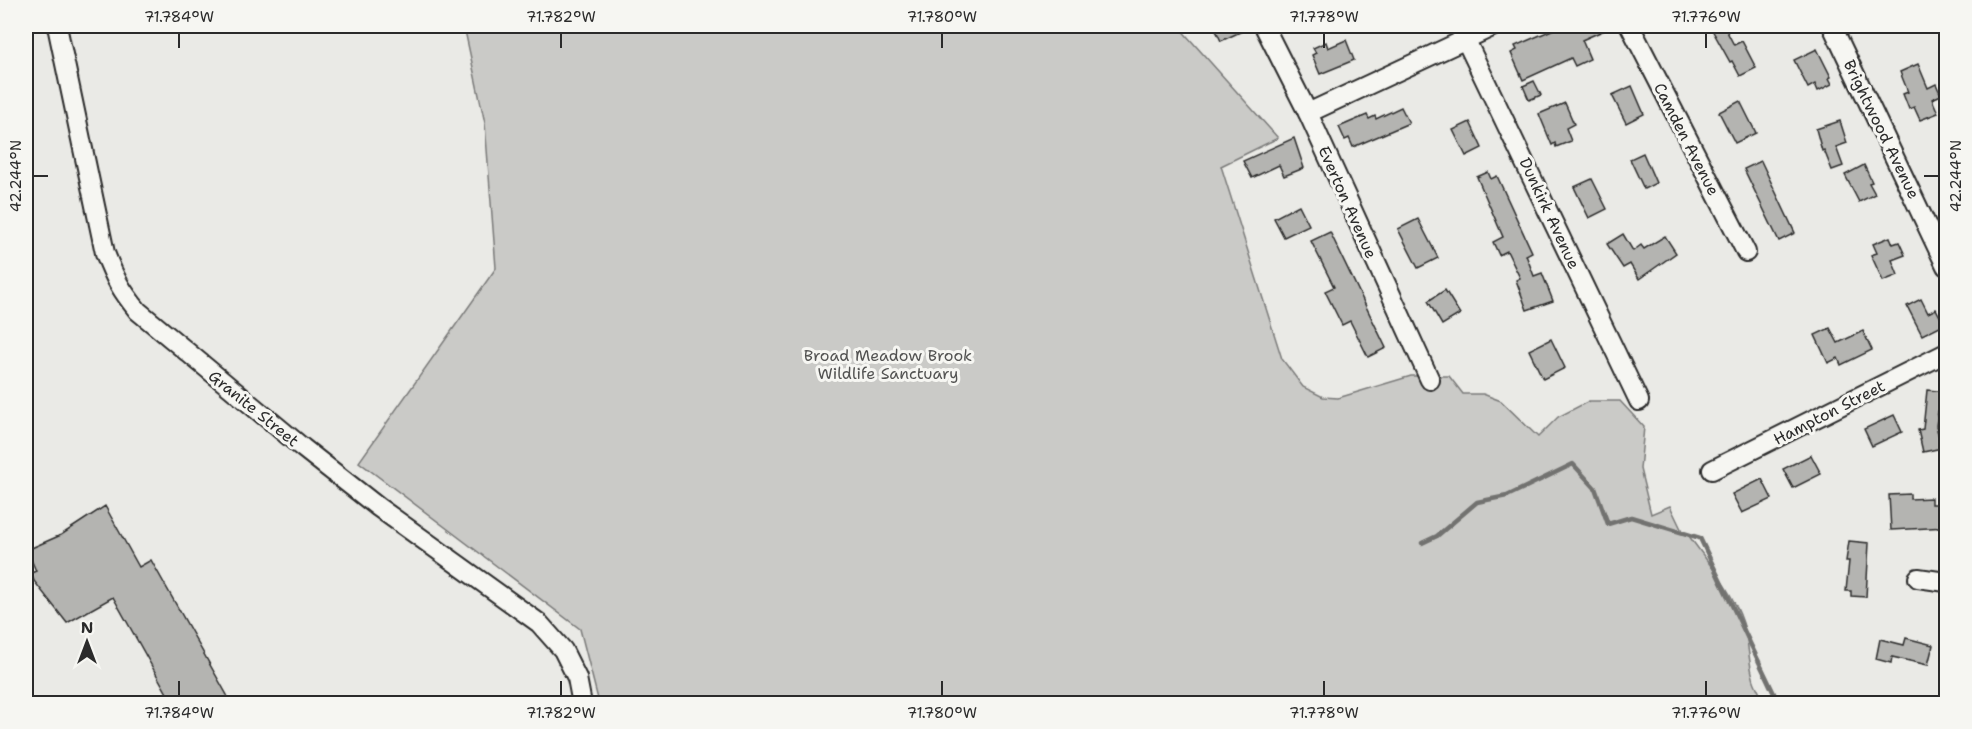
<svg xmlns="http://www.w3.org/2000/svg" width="1972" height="729" font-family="'Shantell Sans',sans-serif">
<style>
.green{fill:#cacac7;stroke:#7a7a79;stroke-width:1.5}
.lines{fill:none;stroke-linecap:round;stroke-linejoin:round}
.stream{stroke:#727270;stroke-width:4.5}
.building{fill:#b4b4b1;stroke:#2b2b2b;stroke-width:1.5}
.minor-casing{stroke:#2b2b2b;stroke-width:22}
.minor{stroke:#f6f6f2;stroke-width:18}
.ticks{fill:none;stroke:#2b2b2b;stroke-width:2}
.labels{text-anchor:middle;stroke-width:6;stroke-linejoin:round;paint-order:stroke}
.street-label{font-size:16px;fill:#2b2b2b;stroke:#f6f6f2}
.park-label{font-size:16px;fill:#535352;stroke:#f6f6f2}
.neatline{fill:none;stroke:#2b2b2b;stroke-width:2}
.ticks-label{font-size:15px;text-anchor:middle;fill:#2b2b2b}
</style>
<rect width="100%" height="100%" fill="#eaeae6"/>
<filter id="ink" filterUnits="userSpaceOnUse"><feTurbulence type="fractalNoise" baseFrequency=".0167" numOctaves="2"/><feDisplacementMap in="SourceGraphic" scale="12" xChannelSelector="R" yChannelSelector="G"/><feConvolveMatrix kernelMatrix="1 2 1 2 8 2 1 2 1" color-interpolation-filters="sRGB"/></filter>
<g filter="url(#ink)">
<path class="green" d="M464,26H1178L1278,138L1221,166L1282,359L1303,387L1323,397L1338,398L1411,376H1449L1463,394H1483L1501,401L1538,437L1558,417L1589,401H1620L1644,427L1640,469L1651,514L1670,506L1683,533L1689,536C1709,564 1732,590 1743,623C1749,641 1748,659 1753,677C1754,683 1758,689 1760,694L1772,698L1777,703H599L580,629L359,462L496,268L485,123Z"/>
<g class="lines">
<polyline class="stream" points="1422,543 1437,536 1477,502 1507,496 1573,464 1595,488 1608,524 1631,517 1700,538 1779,704"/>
</g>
<g class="building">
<polygon points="1214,26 1253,26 1221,41"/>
<polygon points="1561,26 1614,26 1582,40 1590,59 1575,66 1571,58 1523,80 1511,53 1517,50 1515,46"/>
<polygon points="1710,26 1724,26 1734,45 1742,41 1756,68 1740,76 1732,61 1730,62"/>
<polygon points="1346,40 1354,60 1320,74 1312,55 1316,53 1313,48 1326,42 1328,48"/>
<polygon points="1817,49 1831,77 1829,78 1832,84 1818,91 1815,84 1808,88 1794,60"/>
<polygon points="1918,64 1928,88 1936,84 1941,95 1932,99 1938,113 1920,120 1914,107 1909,109 1903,94 1908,92 1900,72"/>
<polygon points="1534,81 1541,95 1529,100 1523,86"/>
<polygon points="1632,86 1644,114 1626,123 1612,95"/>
<polygon points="1740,101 1756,133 1735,143 1719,112"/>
<polygon points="1565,103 1574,124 1566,128 1571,141 1556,147 1555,143 1552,145 1539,114"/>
<polygon points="1401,107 1409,123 1353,147 1349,138 1345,140 1339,127 1367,115 1369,119 1375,116 1376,119"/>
<polygon points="1840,121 1847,143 1836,147 1843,166 1832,170 1824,150 1822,151 1816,129"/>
<polygon points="1470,122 1482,148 1466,156 1453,130"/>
<polygon points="1294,138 1304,168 1284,176 1279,165 1252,178 1243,161"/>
<polygon points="1643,153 1656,183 1644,189 1630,159"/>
<polygon points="1761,161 1795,233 1779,241 1744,169"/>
<polygon points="1864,165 1872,182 1869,183 1875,194 1859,202 1845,175"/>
<polygon points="1488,172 1491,179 1497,176 1532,252 1526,255 1534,276 1542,273 1553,301 1527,310 1516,280 1520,278 1507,251 1499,255 1493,242 1503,237 1477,177"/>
<polygon points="1592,179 1607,209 1589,218 1574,187"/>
<polygon points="1299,205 1309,225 1284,237 1274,218"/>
<polygon points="1418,219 1438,258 1418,268 1398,229"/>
<polygon points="1330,232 1386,348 1368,357 1350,321 1342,325 1325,291 1334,287 1311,241"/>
<polygon points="1623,234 1633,251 1641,245 1644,249 1665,236 1676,253 1639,279 1630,264 1623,268 1607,244"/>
<polygon points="1890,237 1893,244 1899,242 1905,255 1892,260 1898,275 1883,281 1871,255 1877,253 1873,244"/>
<polygon points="1445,290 1460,314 1442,325 1428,301"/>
<polygon points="1921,299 1928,313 1936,309 1944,324 1922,335 1907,306"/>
<polygon points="1830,328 1838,343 1863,331 1872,350 1841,365 1838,358 1828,363 1815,335"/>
<polygon points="1551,339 1565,368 1543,379 1529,350"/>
<polygon points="1927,390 1947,392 1947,412 1938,411 1936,426 1942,448 1923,452 1918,430 1923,429"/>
<polygon points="1894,415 1902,432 1872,446 1864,429"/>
<polygon points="1811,455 1821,474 1793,488 1783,469"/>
<polygon points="1762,479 1772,499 1742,513 1732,494"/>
<polygon points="1910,494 1910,499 1931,498 1931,504 1947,504 1947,527 1891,530 1889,495"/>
<polygon points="105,506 139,567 151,560 232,704 173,704 113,597 67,623 34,581 31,573 36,571 27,550 61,535"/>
<polygon points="1849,541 1869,543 1866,597 1851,596 1851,591 1846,591 1849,561 1846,561"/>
<polygon points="1906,638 1933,645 1928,665 1892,657 1891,663 1876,659 1880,639 1904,645"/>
</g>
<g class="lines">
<defs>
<g id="minor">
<path d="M57,26L105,253C115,279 121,290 138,311L303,448L378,507L539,623L563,650L577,678L582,704"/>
<polyline points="1264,26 1308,113 1430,380"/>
<polyline points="1459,26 1639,401"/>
<polyline points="1630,26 1746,252"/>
<polyline points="1832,26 1946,266"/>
<polyline points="1308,113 1494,26"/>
<polyline points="1712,470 1946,353"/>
<polyline points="1918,578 1946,582"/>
</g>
</defs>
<use href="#minor" class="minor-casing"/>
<use href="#minor" class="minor"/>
</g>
</g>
<path class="ticks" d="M179,33V48M561,33V48M942,33V48M1324,33V48M1706,33V48M33,176H48M1924,176H1939M179,681V696M561,681V696M942,681V696M1324,681V696M1706,681V696"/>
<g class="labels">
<g class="street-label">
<text transform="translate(1882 129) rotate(64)" y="6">Brightwood Avenue</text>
<text transform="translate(1687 139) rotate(63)" y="6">Camden Avenue</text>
<text transform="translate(1348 202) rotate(66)" y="6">Everton Avenue</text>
<text transform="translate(1550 213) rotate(65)" y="6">Dunkirk Avenue</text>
<text transform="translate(254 408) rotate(39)" y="6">Granite Street</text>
<text transform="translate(1829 412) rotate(-27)" y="6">Hampton Street</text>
</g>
<g class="park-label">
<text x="888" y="361">Broad Meadow Brook<tspan x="888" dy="18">Wildlife Sanctuary</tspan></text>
</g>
</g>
<rect width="1972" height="729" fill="none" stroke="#f6f6f2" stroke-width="66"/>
<g transform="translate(87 642)" stroke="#f6f6f2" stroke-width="4.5" paint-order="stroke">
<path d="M0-4.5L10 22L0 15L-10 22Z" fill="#2b2b2b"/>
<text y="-9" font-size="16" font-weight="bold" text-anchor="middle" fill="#2b2b2b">N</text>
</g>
<rect x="33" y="33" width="1906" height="663" class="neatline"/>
<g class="ticks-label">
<text x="179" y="22">71.784°W</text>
<text x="561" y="22">71.782°W</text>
<text x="942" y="22">71.780°W</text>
<text x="1324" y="22">71.778°W</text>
<text x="1706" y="22">71.776°W</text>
<text transform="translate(16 176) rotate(-90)" y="5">42.244°N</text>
<text transform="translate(1956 176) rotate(-90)" y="5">42.244°N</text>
<text x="179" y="718">71.784°W</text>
<text x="561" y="718">71.782°W</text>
<text x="942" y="718">71.780°W</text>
<text x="1324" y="718">71.778°W</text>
<text x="1706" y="718">71.776°W</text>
</g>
</svg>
